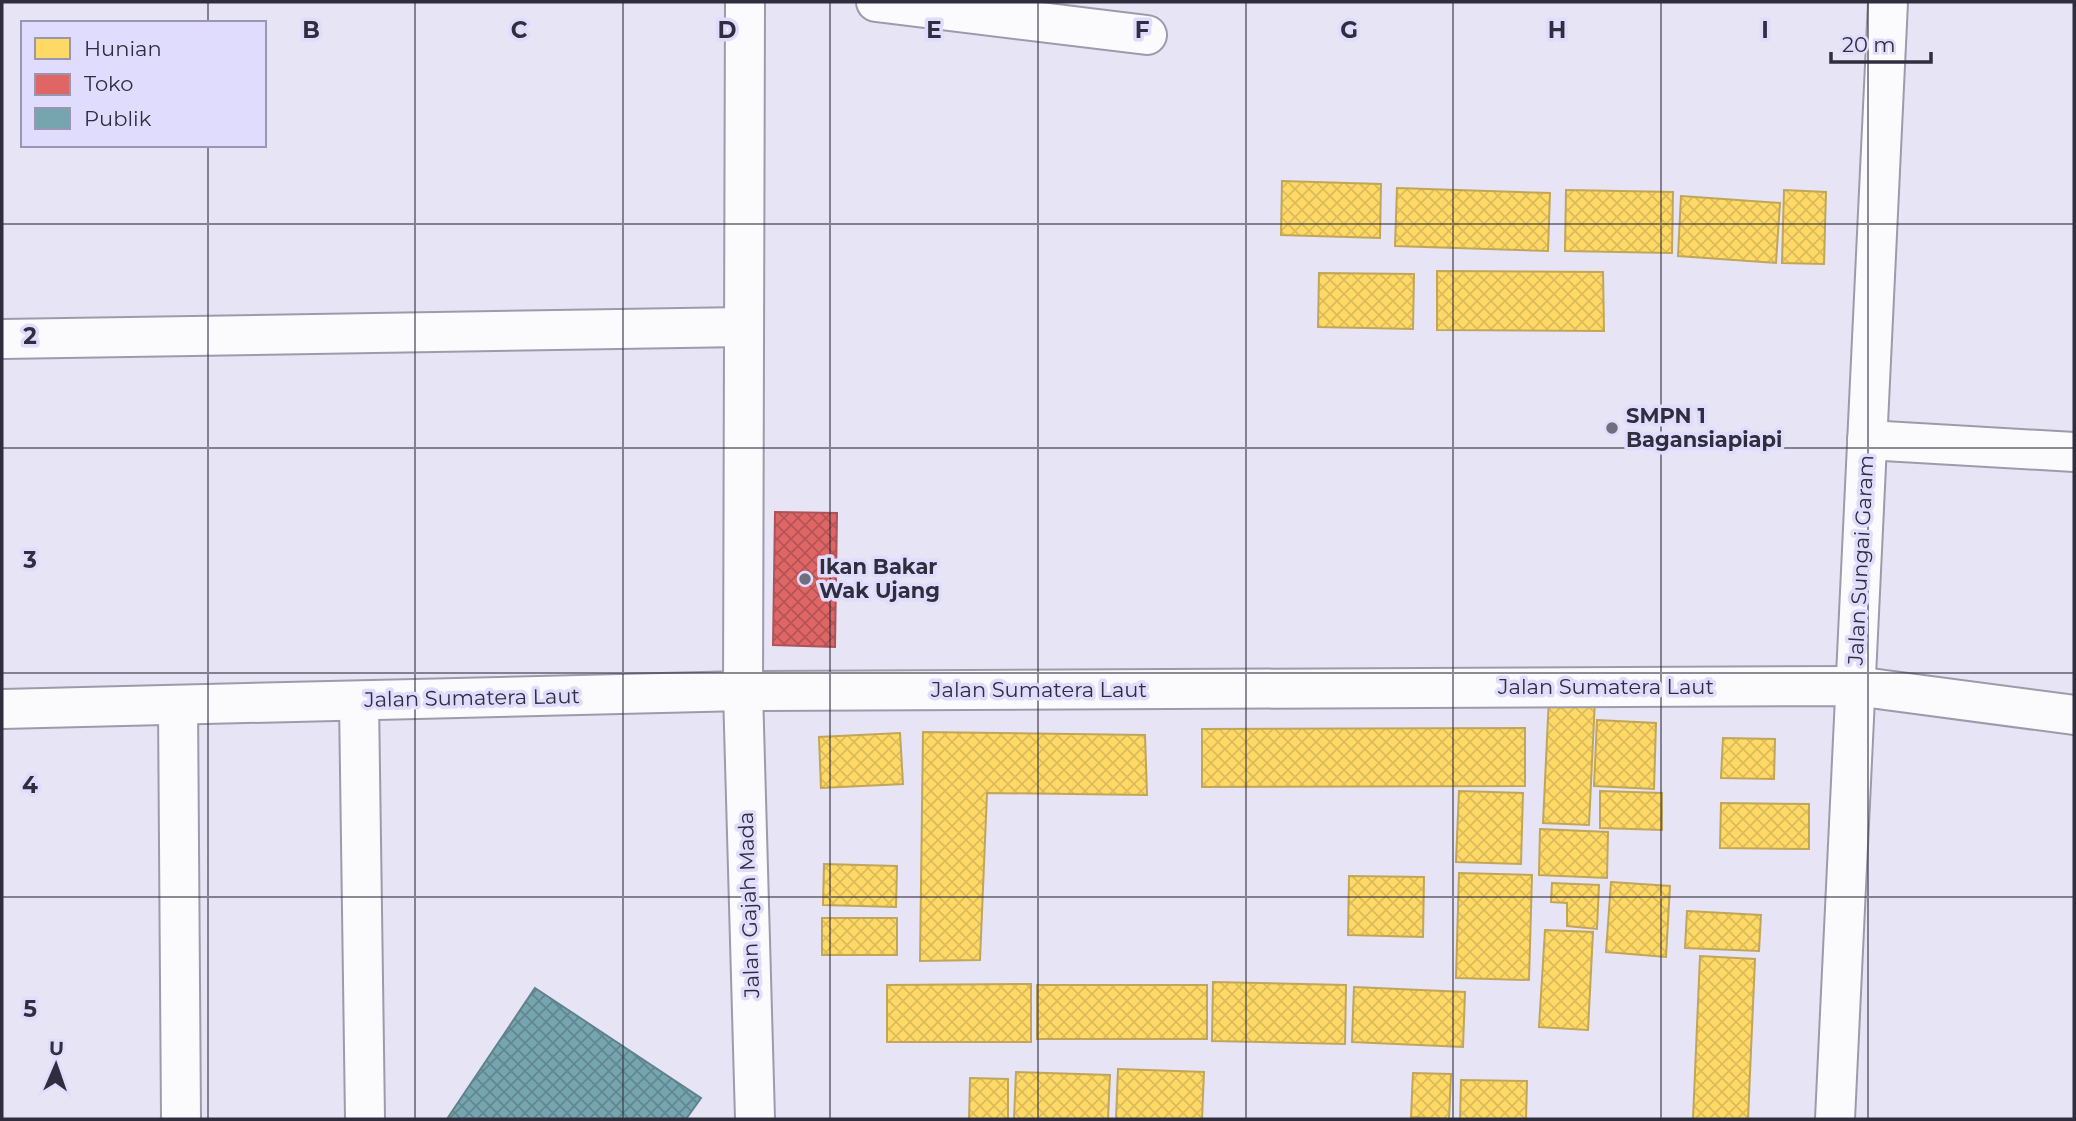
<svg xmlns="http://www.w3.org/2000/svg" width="2076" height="1121" font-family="Montserrat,sans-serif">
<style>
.homes{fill:url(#homes-cross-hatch);stroke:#c1a65a;stroke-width:2}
.shops{fill:url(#shops-cross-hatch);stroke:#ab555a;stroke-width:2}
.public{fill:url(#public-cross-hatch);stroke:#61818d;stroke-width:2}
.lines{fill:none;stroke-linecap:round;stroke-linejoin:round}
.minor-casing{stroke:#9d9baa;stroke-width:42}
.minor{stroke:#fbfbfe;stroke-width:38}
.grid{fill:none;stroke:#302e3e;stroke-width:2;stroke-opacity:0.55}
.poi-dot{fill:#706e7e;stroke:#e0dcfd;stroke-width:2.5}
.labels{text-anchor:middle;stroke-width:7;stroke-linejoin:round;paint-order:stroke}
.poi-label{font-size:21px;font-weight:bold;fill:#302e3e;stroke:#e0dcfd;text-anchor:start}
.street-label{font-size:21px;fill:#302e3e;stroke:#e0dcfd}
.grid-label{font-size:23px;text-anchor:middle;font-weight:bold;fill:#302e3e;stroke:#e0dcfd;stroke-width:7;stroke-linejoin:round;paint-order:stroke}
</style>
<defs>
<pattern id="homes-cross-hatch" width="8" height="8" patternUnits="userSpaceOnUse" patternTransform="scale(1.75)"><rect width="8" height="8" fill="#ffd966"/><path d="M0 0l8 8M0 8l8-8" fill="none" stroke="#dbbb5a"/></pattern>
<pattern id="shops-cross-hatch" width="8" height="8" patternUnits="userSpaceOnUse" patternTransform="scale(1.75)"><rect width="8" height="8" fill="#e06666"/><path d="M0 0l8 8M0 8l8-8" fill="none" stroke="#b65455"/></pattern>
<pattern id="public-cross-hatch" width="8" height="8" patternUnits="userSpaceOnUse" patternTransform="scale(1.75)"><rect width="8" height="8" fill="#76a5af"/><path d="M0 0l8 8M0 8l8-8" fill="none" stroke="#618790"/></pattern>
</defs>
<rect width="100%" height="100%" fill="#e6e4f5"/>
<g class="homes">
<polygon points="1282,181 1381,184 1380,238 1281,235"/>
<polygon points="1397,188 1550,193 1548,251 1395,246"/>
<polygon points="1566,190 1673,192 1672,253 1565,251"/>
<polygon points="1784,190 1826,192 1824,264 1782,263"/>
<polygon points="1681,196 1780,203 1776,263 1678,256"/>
<polygon points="1437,271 1603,272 1604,331 1437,330"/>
<polygon points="1319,273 1414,274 1413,329 1318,327"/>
<polygon points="1549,697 1595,699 1589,825 1543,823"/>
<polygon points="1597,720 1656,723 1654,789 1594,786"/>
<polygon points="1525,728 1525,786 1202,787 1202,729"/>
<polygon points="923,732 1145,735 1147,795 987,793 980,960 920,961"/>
<polygon points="900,733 903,784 821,788 819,737"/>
<polygon points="1723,738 1775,739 1774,779 1721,778"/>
<polygon points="1459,791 1523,793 1521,864 1456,862"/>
<polygon points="1600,791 1662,793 1662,830 1600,828"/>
<polygon points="1721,803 1809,804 1809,849 1720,848"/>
<polygon points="1540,829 1608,832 1607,878 1539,875"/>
<polygon points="824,864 897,866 896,907 823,905"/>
<polygon points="1459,873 1532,875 1529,980 1456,978"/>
<polygon points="1349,876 1424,877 1423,937 1348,935"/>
<polygon points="1611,882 1670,886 1666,957 1606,952"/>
<polygon points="1552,883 1599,885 1597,929 1567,926 1567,903 1551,902"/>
<polygon points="1687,911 1761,915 1759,951 1685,948"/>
<rect x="822" y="918" width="75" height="37"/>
<polygon points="1545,930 1593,932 1588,1030 1539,1027"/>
<polygon points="1700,956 1755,959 1748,1119 1693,1119"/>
<polygon points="1213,982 1346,985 1345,1044 1212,1041"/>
<polygon points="1031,984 1031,1042 887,1042 887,985"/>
<rect x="1037" y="985" width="170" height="54"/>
<polygon points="1354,987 1465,992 1463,1047 1352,1042"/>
<polygon points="1118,1069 1204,1072 1202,1119 1116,1119"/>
<polygon points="1016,1072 1110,1075 1108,1119 1014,1119"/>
<polygon points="1413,1073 1451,1074 1449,1119 1411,1117"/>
<polygon points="970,1078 1008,1079 1008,1119 969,1119"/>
<polygon points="1461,1080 1527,1081 1526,1119 1460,1119"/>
</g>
<polygon class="shops" points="775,512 837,513 835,647 773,645"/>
<polygon class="public" points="535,988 701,1098 686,1119 447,1119"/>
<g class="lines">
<defs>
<g id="minor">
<polyline points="745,2 743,691 755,1119"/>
<polyline points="876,2 1147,35"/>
<polyline points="2,339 744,327"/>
<polyline points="1867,440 2074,452"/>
<polyline points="359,701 365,1119"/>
<polyline points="178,705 181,1119"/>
<polyline points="2,709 743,691 1855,686 2074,715"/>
<polyline points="1835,1119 1888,2"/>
</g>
</defs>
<use href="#minor" class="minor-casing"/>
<use href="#minor" class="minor"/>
</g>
<path class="grid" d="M208,2V23M415,2V1119M623,2V1119M830,2V1119M1038,2V1119M1246,2V1119M1453,2V1119M1661,2V1119M1868,2V1119M208,145V1119M2,224H2074M2,448H2074M2,673H2074M2,897H2074"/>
<g class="poi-dot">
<circle cx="1612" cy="428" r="7"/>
<circle cx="805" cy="579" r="7"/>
</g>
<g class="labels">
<g class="poi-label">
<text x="1626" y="423">SMPN 1<tspan x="1626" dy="24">Bagansiapiapi</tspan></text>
<text x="819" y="574">Ikan Bakar<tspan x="819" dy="24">Wak Ujang</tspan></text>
</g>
<g class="street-label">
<text transform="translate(1861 560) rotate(-87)" y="7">Jalan Sungai Garam</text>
<text x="1606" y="694">Jalan Sumatera Laut</text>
<text x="1039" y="697">Jalan Sumatera Laut</text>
<text transform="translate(472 698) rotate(-1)" y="7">Jalan Sumatera Laut</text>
<text transform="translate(749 905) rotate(-92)" y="7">Jalan Gajah Mada</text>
</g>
</g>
<g class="grid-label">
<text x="311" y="38">B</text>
<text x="519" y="38">C</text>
<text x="727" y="38">D</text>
<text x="934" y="38">E</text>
<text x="1142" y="38">F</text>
<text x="1349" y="38">G</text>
<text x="1557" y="38">H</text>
<text x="1765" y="38">I</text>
<text x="30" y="344">2</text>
<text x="30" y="568">3</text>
<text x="30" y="793">4</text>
<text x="30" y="1017">5</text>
</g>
<rect width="2076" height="1121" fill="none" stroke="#302e3e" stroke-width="7"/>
<rect x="21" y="21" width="245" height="126" fill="#e0dcfd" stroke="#9a96b1" stroke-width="2"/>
<rect x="35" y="38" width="35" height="21" fill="#ffd966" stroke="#9a96b1" stroke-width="2"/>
<text x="84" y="56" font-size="21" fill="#302e3e">Hunian</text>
<rect x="35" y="74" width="35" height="21" fill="#e06666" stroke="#9a96b1" stroke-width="2"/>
<text x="84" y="91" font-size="21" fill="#302e3e">Toko</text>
<rect x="35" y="108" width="35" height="21" fill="#76a5af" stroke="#9a96b1" stroke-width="2"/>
<text x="84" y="126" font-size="21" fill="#302e3e">Publik</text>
<g transform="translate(56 1065) rotate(2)" stroke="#e0dcfd" stroke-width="5" paint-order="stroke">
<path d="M0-5L12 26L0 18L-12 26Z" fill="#302e3e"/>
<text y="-10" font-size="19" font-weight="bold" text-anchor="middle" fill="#302e3e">U</text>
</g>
<path d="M1831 52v10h100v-10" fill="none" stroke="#302e3e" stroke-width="3.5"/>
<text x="1842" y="52" font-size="21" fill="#302e3e" stroke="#e0dcfd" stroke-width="5" paint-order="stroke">20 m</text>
</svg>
